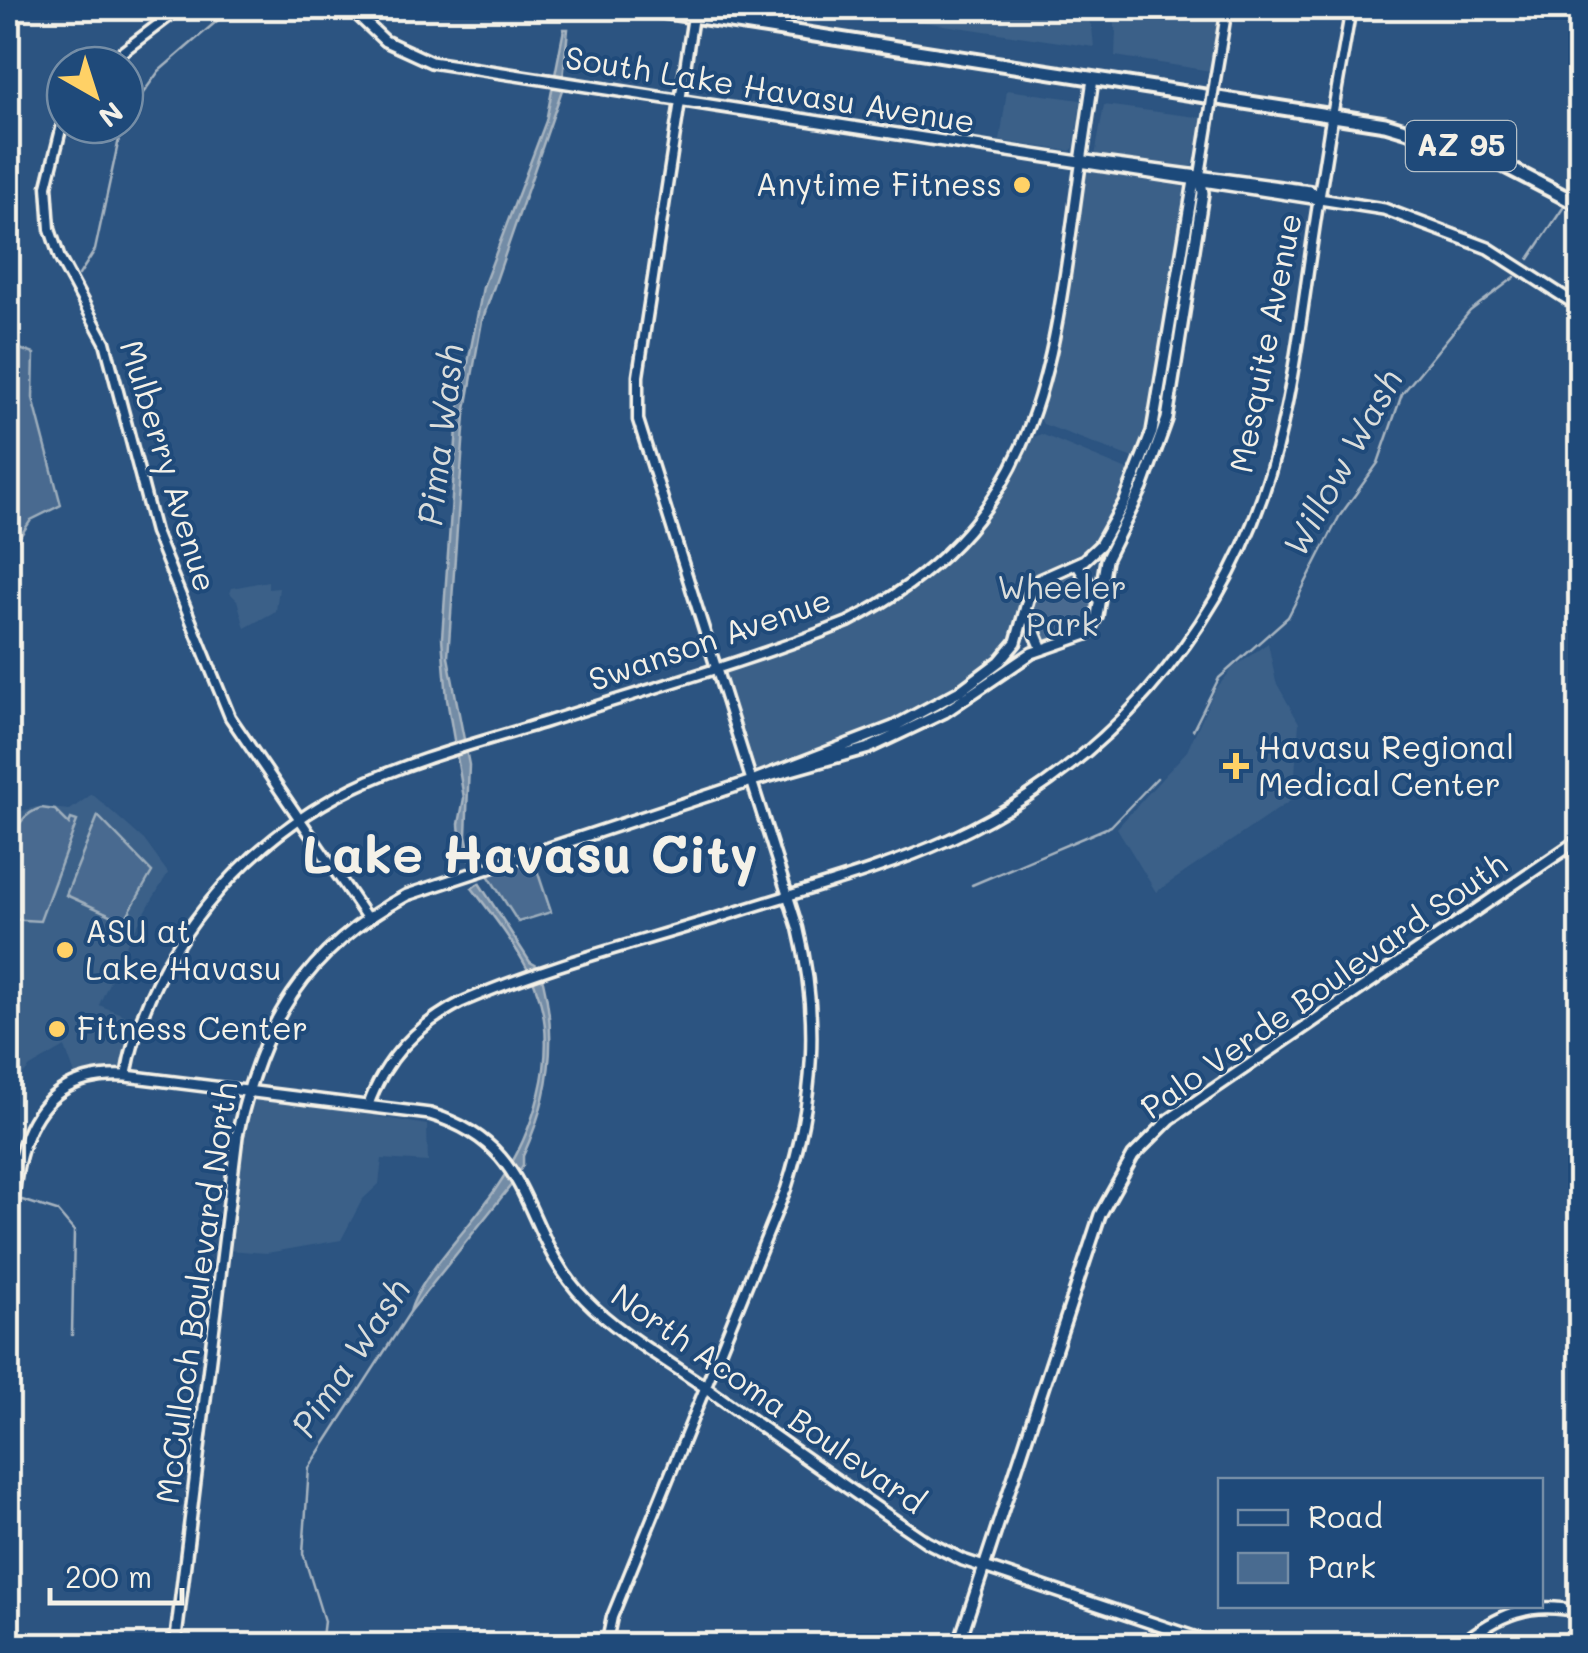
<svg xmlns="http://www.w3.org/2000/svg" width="1588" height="1653" font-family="Mali,sans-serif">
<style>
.built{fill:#3b6088}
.green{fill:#496b90;stroke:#9eaebc;stroke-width:2.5}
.water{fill:#738ca6;stroke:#a7b4c0;stroke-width:2.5}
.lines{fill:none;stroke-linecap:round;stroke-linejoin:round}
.stream{stroke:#a7b4c0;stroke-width:2.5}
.tertiary-casing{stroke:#f4f1e8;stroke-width:15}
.secondary-casing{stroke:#f4f1e8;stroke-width:16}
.trunk-casing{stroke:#f4f1e8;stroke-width:19}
.tertiary{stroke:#1f4a7a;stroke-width:8}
.secondary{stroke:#1f4a7a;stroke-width:9}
.trunk{stroke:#1f4a7a;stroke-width:11}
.tertiary-bridge-casing{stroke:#f4f1e8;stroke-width:15;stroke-linecap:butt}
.tertiary-bridge{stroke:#1f4a7a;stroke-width:8}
.poi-dot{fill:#ffd166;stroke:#1f4a7a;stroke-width:4}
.labels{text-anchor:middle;stroke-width:8;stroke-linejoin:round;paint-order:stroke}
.shield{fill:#1f4a7a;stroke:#b4bfc7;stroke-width:2.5}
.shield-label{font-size:30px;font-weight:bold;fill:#f4f1e8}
.street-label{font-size:32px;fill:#f4f1e8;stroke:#1f4a7a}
.poi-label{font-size:32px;fill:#f4f1e8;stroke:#1f4a7a;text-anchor:start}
.park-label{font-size:32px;fill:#dadddb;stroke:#1f4a7a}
.water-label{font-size:35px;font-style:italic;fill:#dadddb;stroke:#1f4a7a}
.town-label{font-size:52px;font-weight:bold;fill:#f4f1e8;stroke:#1f4a7a}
</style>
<rect width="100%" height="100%" fill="#2c5481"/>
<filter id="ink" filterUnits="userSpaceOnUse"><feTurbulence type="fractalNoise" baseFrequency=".01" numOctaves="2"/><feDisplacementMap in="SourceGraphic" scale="20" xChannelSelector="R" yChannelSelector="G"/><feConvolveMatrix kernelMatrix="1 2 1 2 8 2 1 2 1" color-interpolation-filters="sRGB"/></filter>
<g filter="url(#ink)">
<g class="built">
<polygon points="828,8 1082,8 1092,27 1094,47"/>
<polygon points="1110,8 1221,8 1211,71 1115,56 1116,31"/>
<polygon points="1007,90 1081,100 1074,148 1070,151 1000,141"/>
<polygon points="1104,105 1204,118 1192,168 1095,156"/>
<polygon points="1092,170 1189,188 1152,417 1141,453 1133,458 1043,424 1039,417 1052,373 1085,174"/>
<polygon points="1041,434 1132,472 1113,518 1092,549 1035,577 1024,595 1012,642 996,660 937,702 858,739 756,771 722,669 849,626 903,595 972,534 1008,484 1032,438"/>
<polygon points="268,581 268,589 279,588 276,611 245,628 237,600 230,593 232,588"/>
<polygon points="1268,643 1276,682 1299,723 1293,799 1156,892 1117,828 1187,751 1215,690 1233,668"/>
<polygon points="92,794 144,840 168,873 128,941 99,1005 134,1019 137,1026 119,1070 75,1075 65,1047 30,1067 8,1091 8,819 11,814 36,807 70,810"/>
<polygon points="250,1095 427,1125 428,1162 382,1159 379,1184 362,1200 341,1240 267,1253 228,1250"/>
</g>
<g class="green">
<polygon points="8,345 34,354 33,398 61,505 31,520 9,553"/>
<path d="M1076,568C1090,593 1099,603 1085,631L1043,644L1030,602L1041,583Z"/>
<path d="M41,808L55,810L69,824L71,819L77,821L40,921L8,919C7,885 0,820 41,808Z"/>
<polygon points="98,816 152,872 124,921 66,895"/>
<polygon points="534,861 551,912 518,922 488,875"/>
</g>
<g class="water">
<polygon points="564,29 568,29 562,90 482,321 465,415 448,657 469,765 466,835 471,859 462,859 459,824 464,798 447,699 442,638 458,414 483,287 546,121"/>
<path d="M479,883L530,962L539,967C559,1031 551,1095 523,1156V1165L512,1184L410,1312C418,1280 464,1233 484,1205C532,1143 569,1047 528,970C513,941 491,913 472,888Z"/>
</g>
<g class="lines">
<g class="stream">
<polyline points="125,118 159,71 232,8"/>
<polyline points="1529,259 1563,208"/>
<polyline points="79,275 95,250 122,125"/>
<polyline points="1193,730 1219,678 1288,617 1339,517 1378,463 1402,394 1470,311 1515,277"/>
<polyline points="972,885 1111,826 1157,778"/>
<polyline points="22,1200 57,1211 74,1231 72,1335"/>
<polyline points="321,1646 324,1621 303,1553 309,1468 410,1312"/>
</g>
<defs>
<g id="tertiary">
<polyline points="1562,8 1580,30"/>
<polyline points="105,65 180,8"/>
<polyline points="1215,80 1227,8"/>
<polyline points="65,113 47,186 50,229 60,259 105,342 155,532 230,717 367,918"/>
<polyline points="1332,116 1351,8"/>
<polyline points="1200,175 1210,113"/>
<path d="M126,1076C148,953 242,842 353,788C413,759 482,742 546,722C646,690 750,661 848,622C1048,519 1052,361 1081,162"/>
<path d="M368,1106C384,1060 418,1024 462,1002C551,963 650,940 742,910C812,888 884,869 950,839C1102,769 1222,634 1270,473C1296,384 1304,289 1319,198"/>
<path d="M606,1646L612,1617L786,1189C814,1102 820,1018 798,928L638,420V376L693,16"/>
</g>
<g id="secondary">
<polyline points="350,8 385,41 431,62 1384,209 1488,248 1580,307"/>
<polyline points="1086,161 1310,191 1319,198"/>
<polyline points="1081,162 1093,79"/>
<polyline points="1319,198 1332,116"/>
<polyline points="1077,564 1097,598"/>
<polyline points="1026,611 1042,649"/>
<path d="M8,1301C13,1208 0,1069 126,1076L430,1114C540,1147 518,1231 585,1299C618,1333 663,1358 702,1385C777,1438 851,1491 927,1542L963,1560L1221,1646"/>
<path d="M175,1646L237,1136C261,1024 304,950 407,895L752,781L869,748L945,712L1032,653L1087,634L1097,616L1106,560L1142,488L1167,419L1203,193L1200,175L1194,181L1152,432L1125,501L1100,545L1084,560L1039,580L1029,596L1016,642L1000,661L960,691L893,727L752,781"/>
<polyline points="958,1646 1100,1215 1133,1156 1170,1119 1580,839"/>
<path d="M1459,1646C1498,1614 1531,1600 1580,1612"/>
</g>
<polyline id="trunk" points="641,8 1385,124 1478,152 1580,205"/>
</defs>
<use href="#tertiary" class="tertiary-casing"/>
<use href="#secondary" class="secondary-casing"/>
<use href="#trunk" class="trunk-casing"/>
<use href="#tertiary" class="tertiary"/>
<use href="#secondary" class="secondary"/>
<use href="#trunk" class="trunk"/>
<defs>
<polyline id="tertiary-bridge" points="1210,113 1215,80"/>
</defs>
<use href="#tertiary-bridge" class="tertiary-bridge-casing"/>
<use href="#tertiary-bridge" class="tertiary-bridge"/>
</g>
</g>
<g class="poi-dot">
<circle cx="1022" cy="185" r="10"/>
<path d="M1231 751h10v10h10v10h-10v10h-10v-10h-10v-10h10z"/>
<circle cx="65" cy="950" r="10"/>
<circle cx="57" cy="1029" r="10"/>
</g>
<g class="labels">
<rect class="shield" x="1406" y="121" width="110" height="50" rx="8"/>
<g class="shield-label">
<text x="1461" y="156">AZ 95</text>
</g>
<g class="street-label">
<text transform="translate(770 90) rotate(9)" y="11">South Lake Havasu Avenue</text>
<text transform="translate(1266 343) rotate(-79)" y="11">Mesquite Avenue</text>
<text transform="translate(168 466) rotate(73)" y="11">Mulberry Avenue</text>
<text transform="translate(710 640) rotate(-19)" y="11">Swanson Avenue</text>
<text transform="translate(1324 986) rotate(-35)" y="11">Palo Verde Boulevard South</text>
<text transform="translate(197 1293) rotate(-82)" y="11">McCulloch Boulevard North</text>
<text transform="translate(768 1399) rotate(35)" y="11">North Acoma Boulevard</text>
</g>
<g class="poi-label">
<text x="1002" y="196" text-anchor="end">Anytime Fitness</text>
<text x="1258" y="759">Havasu Regional<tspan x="1258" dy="37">Medical Center</tspan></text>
<text x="85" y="943">ASU at<tspan x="85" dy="37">Lake Havasu</tspan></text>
<text x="77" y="1040">Fitness Center</text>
</g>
<g class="park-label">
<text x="1062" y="599">Wheeler<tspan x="1062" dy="37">Park</tspan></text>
</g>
<g class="water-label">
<text transform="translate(441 435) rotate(-83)" y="12">Pima Wash</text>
<text transform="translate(1343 463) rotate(-61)" y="12">Willow Wash</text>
<text transform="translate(351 1358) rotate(-56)" y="12">Pima Wash</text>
</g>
<g class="town-label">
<text x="530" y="873">Lake Havasu City</text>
</g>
</g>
<rect width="1588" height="1653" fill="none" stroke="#1f4a7a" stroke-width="40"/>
<rect x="20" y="20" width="1548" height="1613" fill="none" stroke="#f4f1e8" stroke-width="4" filter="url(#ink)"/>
<rect x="1218" y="1478" width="325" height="130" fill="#1f4a7a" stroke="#748da6" stroke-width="2.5"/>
<rect x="1238" y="1510" width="50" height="15" fill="#1f4a7a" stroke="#748da6" stroke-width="2.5"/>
<text x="1308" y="1528" font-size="30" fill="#f4f1e8">Road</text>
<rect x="1238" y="1553" width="50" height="30" fill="#496b90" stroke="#748da6" stroke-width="2.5"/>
<text x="1308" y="1578" font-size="30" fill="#f4f1e8">Park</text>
<g transform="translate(95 95) rotate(141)"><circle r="48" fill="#1f4a7a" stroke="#748da6" stroke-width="2.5"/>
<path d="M0-8L18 38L0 25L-18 38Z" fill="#ffd166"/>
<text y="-15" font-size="28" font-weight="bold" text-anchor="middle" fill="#f4f1e8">N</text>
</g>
<path d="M50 1588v15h132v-15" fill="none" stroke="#f4f1e8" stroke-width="5"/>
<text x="65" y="1588" font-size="30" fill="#f4f1e8" stroke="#1f4a7a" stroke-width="8" paint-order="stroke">200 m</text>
</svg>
